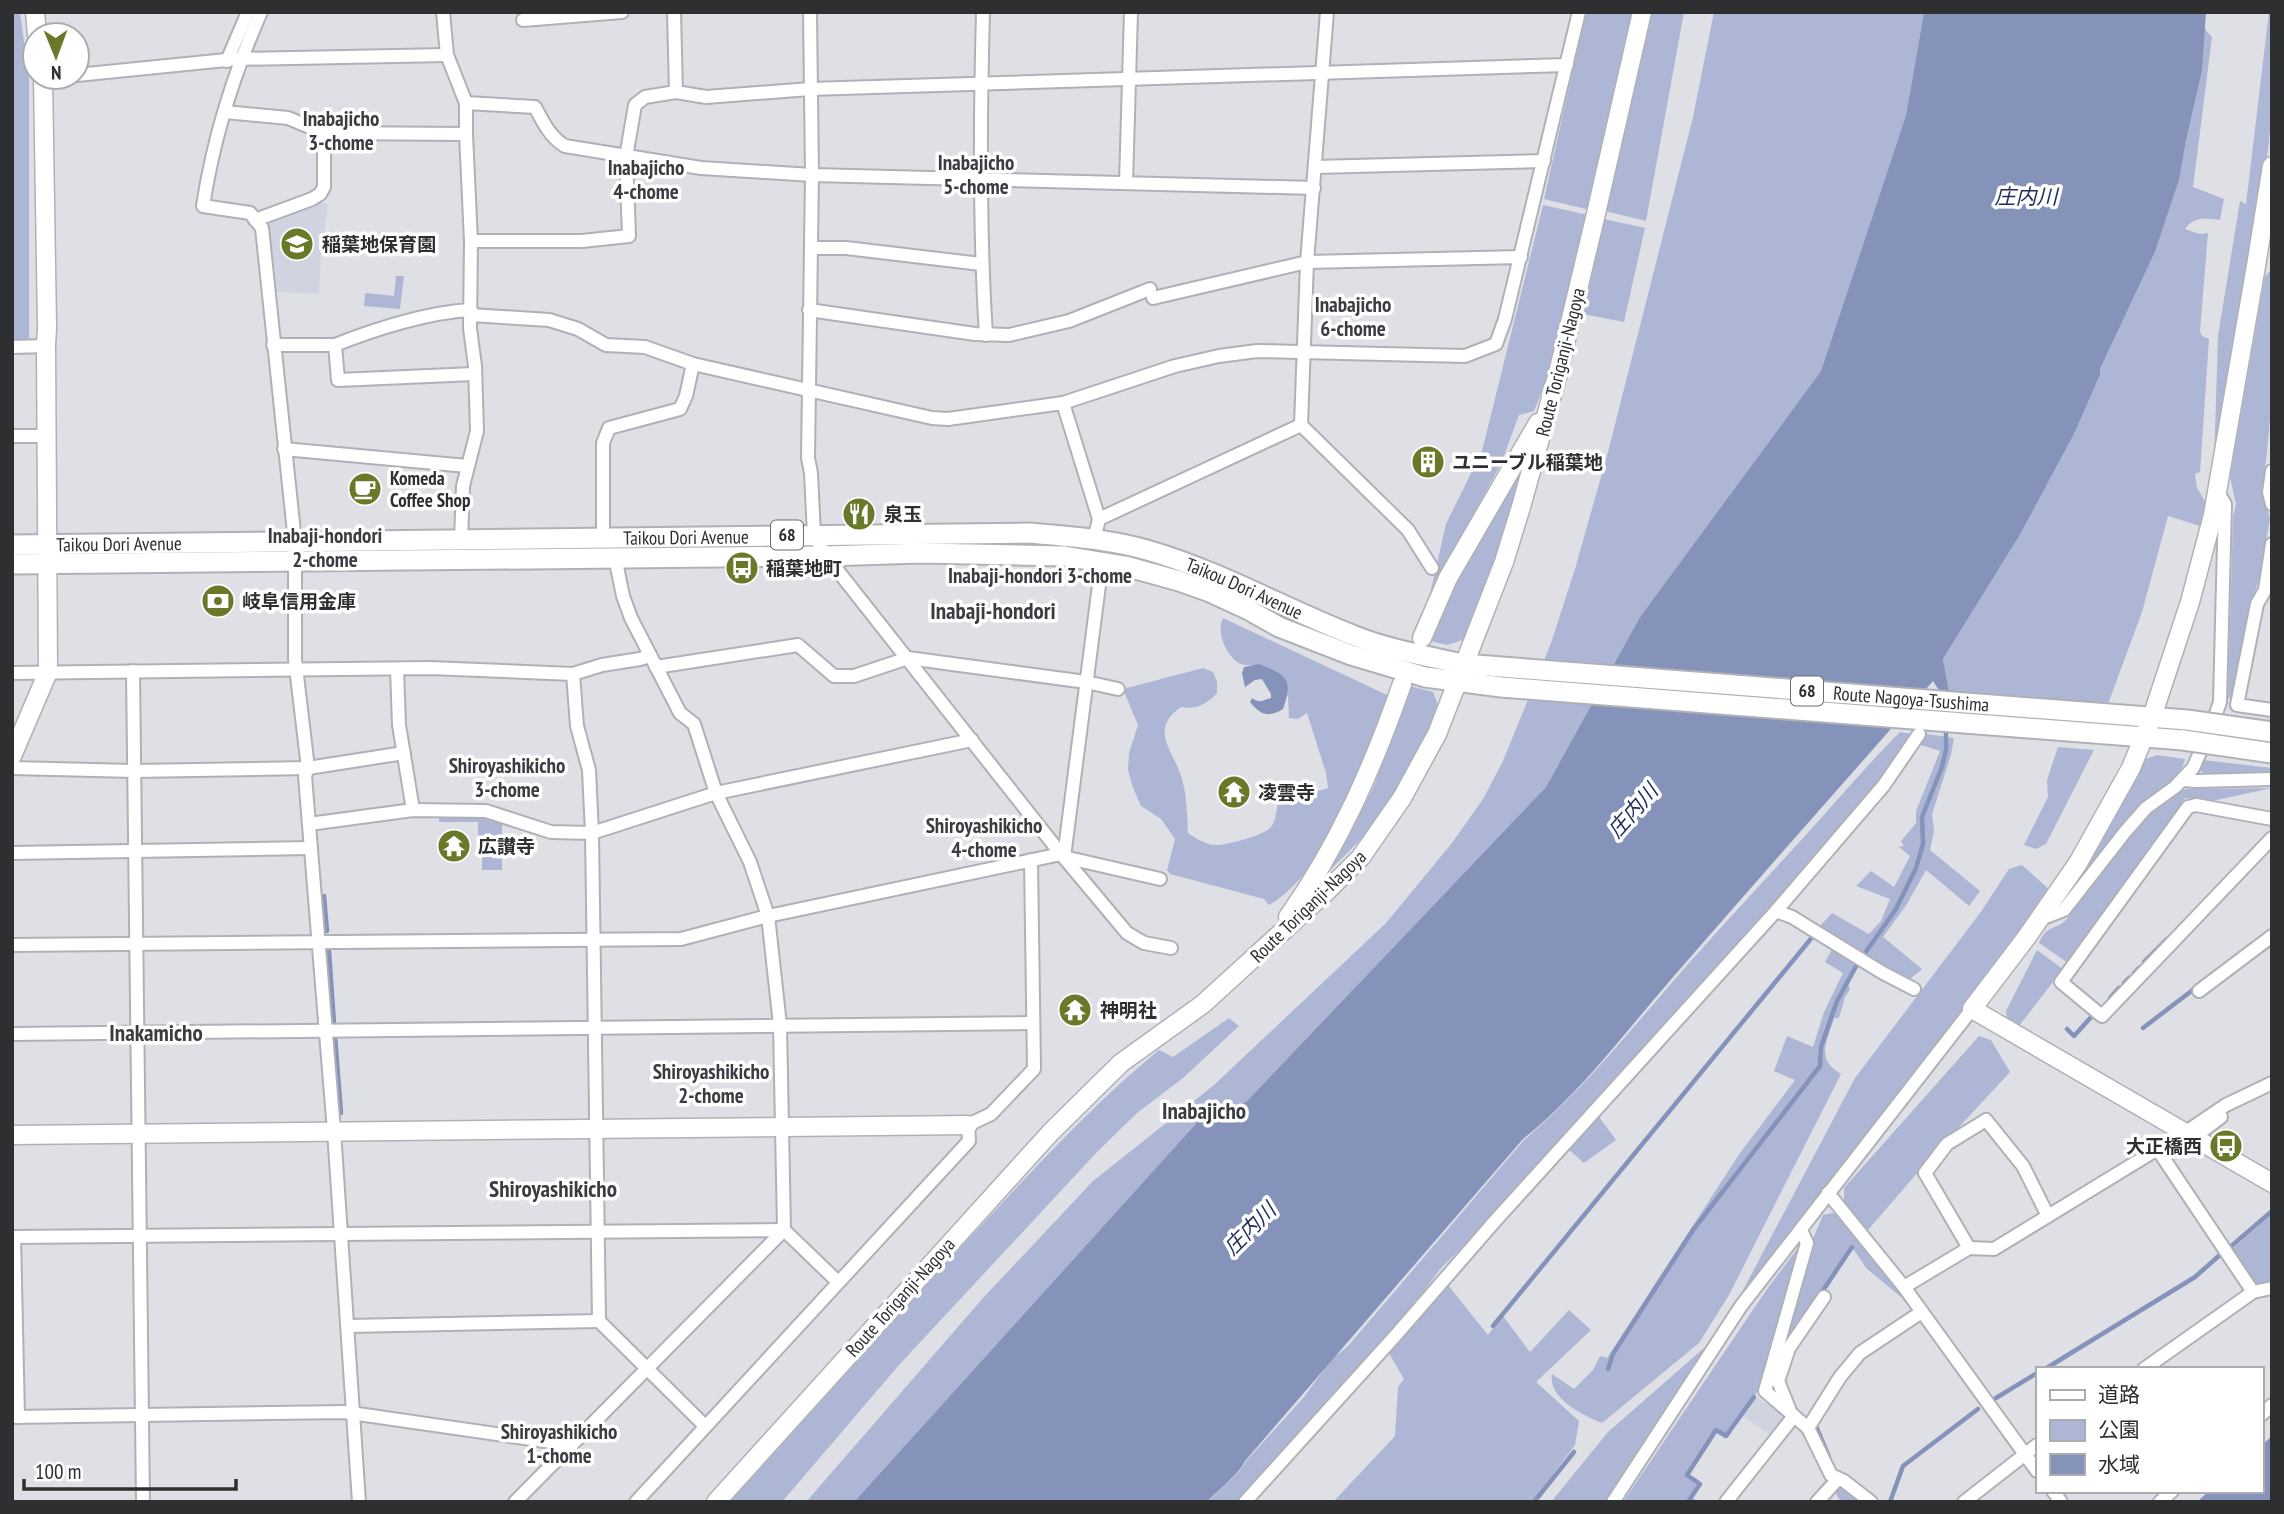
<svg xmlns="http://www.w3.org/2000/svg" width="2284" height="1514" font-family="'PT Sans Narrow','Noto Sans JP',sans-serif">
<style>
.built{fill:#d0d4e0}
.green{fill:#adb7d5}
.water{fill:#8592ba}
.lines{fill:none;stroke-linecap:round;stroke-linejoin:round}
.stream{stroke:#8592ba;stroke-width:4.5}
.street-casing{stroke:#b0b1b7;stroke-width:16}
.secondary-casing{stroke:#b0b1b7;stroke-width:21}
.primary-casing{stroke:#b0b1b7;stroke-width:23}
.street{stroke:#fff;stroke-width:12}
.secondary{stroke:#fff;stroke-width:18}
.primary{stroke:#fff;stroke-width:19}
.primary-bridge-casing{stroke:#b0b1b7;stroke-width:23;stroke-linecap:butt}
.primary-bridge{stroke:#fff;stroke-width:19}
.labels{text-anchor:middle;stroke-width:7;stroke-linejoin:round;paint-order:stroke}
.shield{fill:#fff;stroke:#6d6d6f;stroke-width:2}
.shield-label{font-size:18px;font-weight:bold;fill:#2e2f31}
.poi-label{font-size:19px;font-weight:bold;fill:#2e2f31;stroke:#fff;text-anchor:start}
.street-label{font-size:19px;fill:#2e2f31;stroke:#fff}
.neighbourhood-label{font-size:21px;font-weight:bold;fill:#3b3c41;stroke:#fff}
.water-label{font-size:21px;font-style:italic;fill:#212d5f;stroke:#fff}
.quarter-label{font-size:23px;font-weight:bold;fill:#3b3c41;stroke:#fff}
</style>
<rect width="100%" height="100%" fill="#dee0e6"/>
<g class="built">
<polygon points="319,202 328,204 321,257 319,294 277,292 268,218"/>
<polygon points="1756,1397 1784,1416 1784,1422 1773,1437 1743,1416"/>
</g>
<g class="green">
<polygon points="12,12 20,12 29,78 29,339 12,340"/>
<polygon points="1586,12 1634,12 1590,210 1544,199"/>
<polygon points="1649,12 1684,12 1646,221 1605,211"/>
<polygon points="1714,12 1924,12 1906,115 1821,371 1640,617 1546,787 1246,1102 1202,1117 854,1502 806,1502 983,1298 1093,1181 1214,1085 1386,923 1452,843 1483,799 1503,761 1551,643 1575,569 1608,452 1693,117"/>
<polygon points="2269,12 2272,12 2272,106 2269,142 2258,216 2228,373 2214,464 2218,336 2240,201 2246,204"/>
<path d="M2204,28L2212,37L2193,187L2224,199L2220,220C2206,218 2194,216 2185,229L2200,234L2208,233L2200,331L2202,336L2209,339L2200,472L2195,474L2197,488L2206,503L2200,526L2168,516L2142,612L2108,704L1949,691L1943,659L2021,533L2075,432L2100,375V369L2155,252L2179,180L2186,141L2202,71Z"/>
<polygon points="1543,205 1588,215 1550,372 1534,411 1519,415 1501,464 1452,553 1415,636 1412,635 1430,594 1446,524 1482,451"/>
<polygon points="1604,219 1645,228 1624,322 1583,314"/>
<polygon points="2272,269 2272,400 2263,491 2270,519 2259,580 2254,594 2232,698 2228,698 2233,517 2236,504 2230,477 2265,276"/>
<polygon points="396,276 404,276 400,309 364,306 365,293 394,296"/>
<path d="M1524,465C1511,526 1487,583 1463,640L1447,645L1430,641L1454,580L1470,551Z"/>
<path d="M1223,618L1387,695L1385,710C1360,769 1326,873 1269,905L1264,899L1170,874L1167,870L1175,839L1161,819L1141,806L1133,788L1128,770L1129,753L1138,725L1123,689L1203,668L1213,672L1217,682V693C1207,704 1196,710 1181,707C1148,730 1174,751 1182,779C1187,796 1187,815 1188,833C1195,838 1205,844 1214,845C1224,846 1261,836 1269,829C1276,823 1276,812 1278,803C1293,794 1311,794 1328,788L1326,773L1307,713L1298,719L1289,718L1288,696L1259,665C1253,665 1246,666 1241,664C1226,657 1216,632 1223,618Z"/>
<path d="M1410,686L1433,692L1438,705C1422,748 1401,793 1370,829C1356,845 1340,860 1325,875L1349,836L1374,786Z"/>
<path d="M1900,732L1914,734L1888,771L1845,824L1509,1201L1441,1268L1399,1324L1274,1466L1238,1502H1208C1217,1491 1242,1472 1246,1461L1304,1397L1331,1360L1348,1346L1524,1140C1576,1096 1619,1044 1663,993C1708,940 1756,890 1803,838C1835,803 1866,766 1900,732Z"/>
<polygon points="1927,734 1954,738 1951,755 1932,814 1934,831 1930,850 1980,891 1969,906 1926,870 1907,904 1883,937 1922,969 1910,979 1902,979 1822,930 1821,925 1832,913 1869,934 1881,921 1890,899 1856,886 1871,871 1894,887 1910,856 1899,847 1904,846 1901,841 1916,823 1916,811 1940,751 1921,745"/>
<polygon points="2058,747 2094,750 2046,844 2036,849 2024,845 2048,797 2047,780"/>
<path d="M2157,755L2185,759C2180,783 2141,803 2125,821C2106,842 2085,881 2064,898L2143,760Z"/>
<polygon points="2203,760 2272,768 2272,772 2204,775 2199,768"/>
<path d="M2272,788L2212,801L2185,798L2068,963L2039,943C2047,924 2055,931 2067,919C2073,913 2076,903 2081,896C2103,867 2152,797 2187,789Z"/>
<polygon points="439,814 485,816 502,820 502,870 482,870 482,849 478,848 478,822 439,822"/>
<polygon points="2022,865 2051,891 1959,1017 1741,1294 1855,1078 1980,913 2009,869"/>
<path d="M1834,946L1860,963L1848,984L1850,989L1845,997L1839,1018H1834C1827,1042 1815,1059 1841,1074L1729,1295L1699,1343L1602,1423C1583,1415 1548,1399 1552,1374L1574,1389L1593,1370L1600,1356L1607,1358L1740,1153L1795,1080L1774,1071L1787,1036L1813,1047L1824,1012L1843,973L1825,962Z"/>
<polygon points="2037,950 2063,969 2019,1026 2007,1019 2006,1011"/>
<path d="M1229,1018L1239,1026L1183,1078L1137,1113L1097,1152L899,1365L782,1502H730C816,1407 901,1311 988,1218C1043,1159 1097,1101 1159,1050L1173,1057Z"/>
<polygon points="1979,1036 1991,1040 2010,1072 1960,1126 1963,1132 1944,1142 1868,1230 1844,1202 1844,1188"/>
<polygon points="1597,1114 1616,1140 1584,1163 1567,1148"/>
<polygon points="1833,1213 1840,1216 1907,1302 1867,1269 1852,1247 1787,1346 1772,1385 1810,1246 1823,1215"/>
<polygon points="2271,1215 2272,1280 2252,1285 2230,1251"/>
<polygon points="1800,1245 1762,1385 1726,1436 1716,1430 1687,1475 1700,1484 1692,1497 1698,1502 1623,1502 1765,1292"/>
<polygon points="1443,1284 1448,1285 1488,1335 1503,1316 1530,1352 1569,1310 1591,1330 1536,1382 1579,1421 1575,1445 1532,1502 1333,1502 1395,1436 1398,1387 1404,1379 1387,1350"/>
<polygon points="1712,1341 1688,1380 1605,1502 1551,1502 1608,1432"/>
<polygon points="1838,1484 1863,1502 1841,1502 1836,1494"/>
</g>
<g class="water">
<path d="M1924,12H2206L2202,71L2186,141L2179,180L2155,252L2100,369V375L2075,432L2021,533L1943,659L1949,691L1942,695L1933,681C1847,779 1760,877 1674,976C1625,1032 1581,1093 1523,1139L1245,1461C1242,1471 1216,1492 1207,1502H854L1202,1117L1246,1102L1546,787L1640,617L1821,371L1906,115Z"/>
<path d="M1259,664C1286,675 1294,678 1283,709C1269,718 1260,715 1250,702L1252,698C1260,704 1263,700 1271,698V694L1262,679L1255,680L1245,687L1242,673L1244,667Z"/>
<polygon points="2272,1436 2272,1502 2197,1502 2209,1491 2261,1491 2261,1446"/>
</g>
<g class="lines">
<g class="stream">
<polyline points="324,896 327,931"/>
<polyline points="329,951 334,1023"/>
<polyline points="1863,956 1896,909 1916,868 1923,844 1922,817 1942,767 1946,750 1946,725"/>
<polyline points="2144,962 2167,939"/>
<polyline points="2134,973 2139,968"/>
<polyline points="2124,983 2129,978"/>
<polyline points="2110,998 2119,988"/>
<polyline points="2143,1028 2194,989"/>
<polyline points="2067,1029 2074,1036 2093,1015"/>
<polyline points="335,1036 341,1113"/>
<polyline points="2228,1249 2272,1211"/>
<polyline points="1820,1295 1852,1247"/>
<polyline points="1493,1326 1814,935"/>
<polyline points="1608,1369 1613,1354 1693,1230 1820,1066 1821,1047 1837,1001 1859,961"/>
<polyline points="2045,1369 2195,1277 2221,1254"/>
<polyline points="1996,1398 2037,1373"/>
<polyline points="1816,1426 1829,1457"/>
<polyline points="1534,1502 1574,1452"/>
<polyline points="1688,1502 1700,1484 1687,1475 1716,1430 1726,1436 1754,1397"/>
<polyline points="1890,1502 1903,1466 1978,1409"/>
</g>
<defs>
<g id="street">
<path d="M261,12C234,73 213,140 203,206L250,213L262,228L295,542V659L308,768L305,776L334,1131L359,1502"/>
<polyline points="443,12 447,55 466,103 466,134 471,241 470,328 475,366 477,431 463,486 461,540"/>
<polyline points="674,12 676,92 706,97 810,89 1567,65"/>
<polyline points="810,12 812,175 808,458 811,473 814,535 826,556 838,571 1061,854 1127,933 1144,943 1171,948"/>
<path d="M983,12C980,120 979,227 986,335"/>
<polyline points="1327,12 1307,262 1301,425 1408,530 1432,568"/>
<polyline points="523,20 622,12"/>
<polyline points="227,61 248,12"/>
<polyline points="77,75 236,59 447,55"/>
<path d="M466,103L535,107C543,122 550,137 565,146L701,168L812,175L1314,188"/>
<polyline points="225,112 288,118 324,133 466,134"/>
<polyline points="1315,167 1544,161"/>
<polyline points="1126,183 1131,12"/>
<polyline points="255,220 312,199 320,194 324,187 324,133"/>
<polyline points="471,241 582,241 629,236 626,157 635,105 645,97 676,92"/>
<polyline points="811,248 846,248 981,264"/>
<polyline points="1153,298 1307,262 1521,257"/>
<path d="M471,310C429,312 375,329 335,345L338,380L474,374"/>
<polyline points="809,310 975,334 1009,335 1069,321 1150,289"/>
<polyline points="471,315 549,320 578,329 606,345 645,347 693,364 932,418 948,419 1063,403 1175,366 1219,356 1257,351 1465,356 1496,344 1505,319 1579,12"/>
<polyline points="273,345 335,345"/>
<polyline points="12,347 46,346"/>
<polyline points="1063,403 1099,519 1094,540"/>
<polyline points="12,436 46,436"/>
<polyline points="284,449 467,466"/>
<polyline points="2272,471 2269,492 2272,504"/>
<polyline points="1099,519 1301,425"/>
<polyline points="603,538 603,443 609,428 680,409 686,396 693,364"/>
<polyline points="2272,544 2265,590 2257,604 2237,705 2272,710"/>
<polyline points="615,557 623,596 631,618 680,713 694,724 716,793 750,862 768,916 780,1025 784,1230 838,1282"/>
<polyline points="1102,562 1064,857 1160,879"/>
<polyline points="656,667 798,645 834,676 854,676 908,658 1086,682 1118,689"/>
<polyline points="397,669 399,725 413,810"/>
<polyline points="133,671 143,1502"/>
<polyline points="12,673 430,668 573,674 602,665 640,659 650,656"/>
<polyline points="573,674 577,726 589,770 592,833 599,1321 705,1426"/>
<polyline points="12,768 134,771 308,768 404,753"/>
<polyline points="2182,780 2197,781 2272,779"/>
<polyline points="2272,819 2196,805 2188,807 2061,982 2102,1016 2272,838"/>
<polyline points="309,824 413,810 486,811 551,832 592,833 716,793 972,740"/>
<polyline points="12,853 311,848"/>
<polyline points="1776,911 1792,917 1883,973 1914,989"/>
<polyline points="2038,920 2064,910 2125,832 2146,808 2175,787 2193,768 2211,728 2220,702 2225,504 2217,491"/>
<polyline points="12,945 681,939 768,916 1061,854"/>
<polyline points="2199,991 2272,936"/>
<polyline points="12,1034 1033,1023"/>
<polyline points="2192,1128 2226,1105 2272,1083"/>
<polyline points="2193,1138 2221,1117"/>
<polyline points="2158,1150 2253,1292"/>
<polyline points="1828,1193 1904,1287 2037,1471"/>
<polyline points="1801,1230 1807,1243 1765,1391 1808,1428 1831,1475 1844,1481 1871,1502"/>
<polyline points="12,1237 784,1230 515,1502"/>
<polyline points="14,1237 18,1417"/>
<polyline points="1969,1248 1925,1173 1947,1144 1986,1120 2023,1166 2048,1216"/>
<polyline points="1904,1287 1969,1248 1994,1249 2174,1139"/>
<polyline points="348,1326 599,1321"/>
<polyline points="2144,1369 2253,1292 2272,1288"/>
<polyline points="1790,1411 1778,1381 1789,1348 1824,1297"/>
<polyline points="2261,1415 2272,1405"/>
<polyline points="12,1417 344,1412 572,1445"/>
<polyline points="1808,1428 1840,1377 1860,1353 1920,1313"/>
<polyline points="2053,1491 2061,1502"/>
<polyline points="636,1502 969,1141 968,1125 991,1114 1034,1069 1031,860"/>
<polyline points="1245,1502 1396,1335 1495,1221 1776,911 1884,785 1919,734"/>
<polyline points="1613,1502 1741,1306 1972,1009"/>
<polyline points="1726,1502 1794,1416"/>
<polyline points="1817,1502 1838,1479"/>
<polyline points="1964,1502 2037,1445"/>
<polyline points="2160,1502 2172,1491"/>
</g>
<g id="secondary">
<polyline points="35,12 37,35"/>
<polyline points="2272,166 2256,266 2213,515 2190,602 2152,717 2131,768 2078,863 2026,938 1972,1009 2272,1183"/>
<polyline points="1422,638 1448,578 1538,423"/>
<polyline points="12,756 48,672 46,346 47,327 43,77"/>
<path d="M1288,917C1339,845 1373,767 1402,684"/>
<polyline points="12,1135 968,1125"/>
<polyline points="716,1502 1051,1132 1121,1063 1203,1004 1328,890 1361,857 1402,798 1437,734 1504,562 1521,507 1558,373 1595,218 1642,12"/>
</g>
<g id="primary">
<path id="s1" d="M12,545L1031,533C1070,537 1110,539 1147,550C1220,571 1285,609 1355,636C1390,650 1427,656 1463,664L2187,720"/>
<polyline points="12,564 826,556 922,553 1064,556 1125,566 1179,581 1210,592 1247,609 1279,627 1351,655 1425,677 1501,687 2183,740"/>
</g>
</defs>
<use href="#street" class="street-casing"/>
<use href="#secondary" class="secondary-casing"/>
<use href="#primary" class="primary-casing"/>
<use href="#street" class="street"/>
<use href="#secondary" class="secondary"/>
<use href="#primary" class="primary"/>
<defs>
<g id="primary-bridge">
<polyline points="2187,720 2272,732"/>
<polyline points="2183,740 2272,753"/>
</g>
</defs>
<use href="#primary-bridge" class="primary-bridge-casing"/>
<use href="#primary-bridge" class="primary-bridge"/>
</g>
<defs>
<symbol id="school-disc" viewBox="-11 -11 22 22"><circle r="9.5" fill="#687a29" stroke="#fff"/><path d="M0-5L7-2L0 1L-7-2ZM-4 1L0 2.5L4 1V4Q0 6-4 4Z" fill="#fff"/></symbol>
<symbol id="building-disc" viewBox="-11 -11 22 22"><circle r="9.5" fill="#687a29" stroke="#fff"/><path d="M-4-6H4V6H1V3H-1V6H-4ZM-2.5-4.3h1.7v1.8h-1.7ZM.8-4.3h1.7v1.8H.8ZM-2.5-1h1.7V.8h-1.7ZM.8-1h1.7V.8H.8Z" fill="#fff"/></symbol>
<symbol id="cafe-disc" viewBox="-11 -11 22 22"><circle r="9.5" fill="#687a29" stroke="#fff"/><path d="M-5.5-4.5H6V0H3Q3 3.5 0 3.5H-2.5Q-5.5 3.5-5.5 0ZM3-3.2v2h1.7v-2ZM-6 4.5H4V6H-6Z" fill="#fff"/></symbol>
<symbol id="restaurant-disc" viewBox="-11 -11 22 22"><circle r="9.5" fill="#687a29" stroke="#fff"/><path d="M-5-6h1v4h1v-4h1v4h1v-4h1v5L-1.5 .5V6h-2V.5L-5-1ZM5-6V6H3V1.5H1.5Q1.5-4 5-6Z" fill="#fff"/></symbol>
<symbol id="bus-disc" viewBox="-11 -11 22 22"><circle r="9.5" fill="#687a29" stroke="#fff"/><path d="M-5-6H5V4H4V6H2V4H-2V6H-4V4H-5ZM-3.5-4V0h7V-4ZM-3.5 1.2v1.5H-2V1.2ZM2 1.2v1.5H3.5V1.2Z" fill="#fff"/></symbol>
<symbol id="bank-disc" viewBox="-11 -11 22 22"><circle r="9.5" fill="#687a29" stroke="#fff"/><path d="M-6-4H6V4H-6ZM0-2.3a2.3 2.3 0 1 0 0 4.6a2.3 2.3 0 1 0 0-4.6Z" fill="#fff"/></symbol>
<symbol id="temple-disc" viewBox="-11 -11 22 22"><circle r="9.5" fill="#687a29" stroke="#fff"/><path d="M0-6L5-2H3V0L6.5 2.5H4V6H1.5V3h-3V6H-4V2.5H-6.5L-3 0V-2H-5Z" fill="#fff"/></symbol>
</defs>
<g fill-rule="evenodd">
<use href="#school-disc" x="278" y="225" width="38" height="38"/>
<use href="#building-disc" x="1409" y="443" width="38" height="38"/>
<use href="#cafe-disc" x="346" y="470" width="38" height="38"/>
<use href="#restaurant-disc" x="840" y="495" width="38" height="38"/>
<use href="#bus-disc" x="723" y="549" width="38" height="38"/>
<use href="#bank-disc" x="199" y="582" width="38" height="38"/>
<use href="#temple-disc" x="1215" y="773" width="38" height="38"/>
<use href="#temple-disc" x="435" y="827" width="38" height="38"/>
<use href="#temple-disc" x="1056" y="991" width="38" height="38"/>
<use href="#bus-disc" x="2207" y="1127" width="38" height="38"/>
</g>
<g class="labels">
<g class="shield">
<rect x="771" y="520.5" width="32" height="29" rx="5"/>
<rect x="1791" y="676.5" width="32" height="29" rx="5"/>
</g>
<g class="shield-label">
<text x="787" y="541">68</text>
<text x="1807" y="697">68</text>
</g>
<g class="poi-label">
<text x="322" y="251">稲葉地保育園</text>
<text x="1452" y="469">ユニーブル稲葉地</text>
<text x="390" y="485">Komeda<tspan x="390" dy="22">Coffee Shop</tspan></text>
<text x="884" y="521">泉玉</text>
<text x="766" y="575">稲葉地町</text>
<text x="242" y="608">岐阜信用金庫</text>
<text x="1258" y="799">凌雲寺</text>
<text x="478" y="853">広讃寺</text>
<text x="1100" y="1017">神明社</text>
<text x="2202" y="1153" text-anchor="end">大正橋西</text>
</g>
<g class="street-label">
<text transform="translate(1560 362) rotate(-76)" y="7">Route Toriganji-Nagoya</text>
<text dy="7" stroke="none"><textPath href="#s1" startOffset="674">Taikou Dori Avenue</textPath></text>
<text dy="7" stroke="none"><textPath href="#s1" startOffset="107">Taikou Dori Avenue</textPath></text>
<text dy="7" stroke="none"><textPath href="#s1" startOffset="1241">Taikou Dori Avenue</textPath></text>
<text dy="7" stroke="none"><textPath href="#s1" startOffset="1923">Route Nagoya-Tsushima</textPath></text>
<text transform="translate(1308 906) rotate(-44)" y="7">Route Toriganji-Nagoya</text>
<text transform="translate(900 1297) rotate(-48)" y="7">Route Toriganji-Nagoya</text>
</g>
<g class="neighbourhood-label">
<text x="341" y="126">Inabajicho<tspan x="341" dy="24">3-chome</tspan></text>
<text x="976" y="170">Inabajicho<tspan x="976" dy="24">5-chome</tspan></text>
<text x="646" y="175">Inabajicho<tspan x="646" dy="24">4-chome</tspan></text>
<text x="1353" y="312">Inabajicho<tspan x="1353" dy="24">6-chome</tspan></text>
<text x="325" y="543">Inabaji-hondori<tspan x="325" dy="24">2-chome</tspan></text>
<text x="1040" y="583">Inabaji-hondori 3-chome</text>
<text x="507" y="773">Shiroyashikicho<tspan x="507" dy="24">3-chome</tspan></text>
<text x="984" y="833">Shiroyashikicho<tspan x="984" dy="24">4-chome</tspan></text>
<text x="711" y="1079">Shiroyashikicho<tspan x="711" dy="24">2-chome</tspan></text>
<text x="559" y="1439">Shiroyashikicho<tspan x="559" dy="24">1-chome</tspan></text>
</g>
<g class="water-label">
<text x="2026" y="204">庄内川</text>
<text transform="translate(1633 811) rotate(-49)" y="7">庄内川</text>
<text transform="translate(1250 1229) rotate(-45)" y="7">庄内川</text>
</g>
<g class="quarter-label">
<text x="993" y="619">Inabaji-hondori</text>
<text x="156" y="1041">Inakamicho</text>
<text x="1204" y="1119">Inabajicho</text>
<text x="553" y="1197">Shiroyashikicho</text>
</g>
</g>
<rect width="2284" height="1514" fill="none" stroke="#2e2f31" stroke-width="28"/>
<rect x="2036" y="1367" width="228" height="126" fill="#ffffff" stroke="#abacad" stroke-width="2"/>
<rect x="2050" y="1390" width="35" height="10" fill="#ffffff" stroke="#abacad" stroke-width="2"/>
<text x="2098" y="1402" font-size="21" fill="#2e2f31">道路</text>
<rect x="2050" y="1420" width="35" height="21" fill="#adb7d5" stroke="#abacad" stroke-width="2"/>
<text x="2098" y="1437" font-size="21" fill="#2e2f31">公園</text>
<rect x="2050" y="1454" width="35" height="21" fill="#8592ba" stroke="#abacad" stroke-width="2"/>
<text x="2098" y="1472" font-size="21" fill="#2e2f31">水域</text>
<g transform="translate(56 56) rotate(179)"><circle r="33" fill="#ffffff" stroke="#abacad" stroke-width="2"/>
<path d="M0-5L12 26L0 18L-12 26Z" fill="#687a29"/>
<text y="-10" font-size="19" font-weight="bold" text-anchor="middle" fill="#2e2f31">N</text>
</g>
<path d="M24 1479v10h212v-10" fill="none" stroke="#2e2f31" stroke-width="3.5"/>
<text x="35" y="1479" font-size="21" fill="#2e2f31" stroke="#ffffff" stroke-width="5" paint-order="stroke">100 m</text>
</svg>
